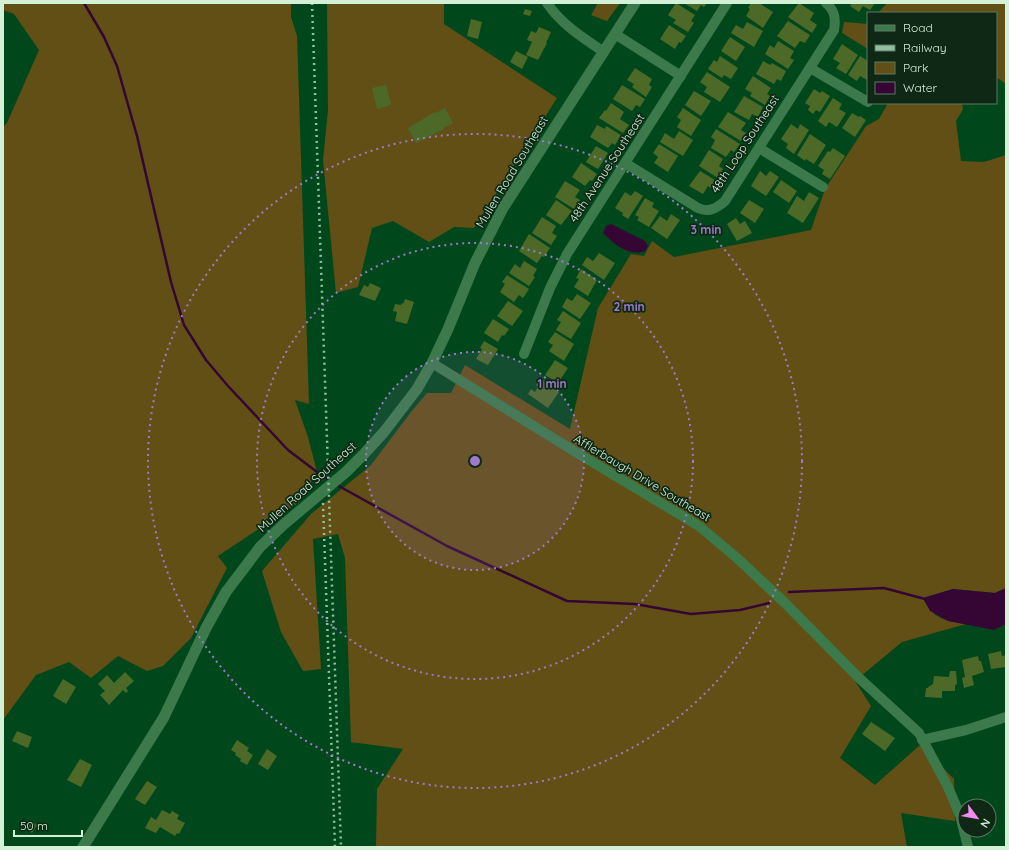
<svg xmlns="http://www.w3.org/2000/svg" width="1009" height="850" font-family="Quicksand,sans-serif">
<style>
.green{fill:#624f16}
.water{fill:#350634}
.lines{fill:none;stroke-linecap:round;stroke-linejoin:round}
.stream{stroke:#350634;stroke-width:2.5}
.building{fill:#4c6928}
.minor{stroke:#3c7a4b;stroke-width:10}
.tertiary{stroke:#3c7a4b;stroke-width:11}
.rail{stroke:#94bf9f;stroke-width:2.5;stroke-dasharray:2 4;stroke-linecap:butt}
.ring{fill:none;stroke:#9e7bc8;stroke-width:2;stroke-dasharray:2 4}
.labels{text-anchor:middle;stroke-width:3.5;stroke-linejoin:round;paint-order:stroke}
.street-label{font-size:12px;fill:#d2f1d6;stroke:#0e2815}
.centre{fill:#9e7bc8;stroke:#0e2815;stroke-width:2}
.ring-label{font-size:12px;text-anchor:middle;font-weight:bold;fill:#9e7bc8;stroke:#0e2815;stroke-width:3.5;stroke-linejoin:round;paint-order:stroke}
</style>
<rect width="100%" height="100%" fill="#00481c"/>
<g class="green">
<polygon points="3,3 291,3 291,17 297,36 309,404 295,400 308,437 317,472 299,502 218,556 227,568 191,638 163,666 147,671 118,656 91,678 69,662 36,675 3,720 3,127 7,123 39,50 14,14 3,10"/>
<polygon points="327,3 444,3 444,24 557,98 474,228 454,227 429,242 393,221 372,228 358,287 336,293 323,160 328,110"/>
<polygon points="598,3 620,3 607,21 591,15"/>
<polygon points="887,3 1006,3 1006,84 996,77 996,13 878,13"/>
<polygon points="844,22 868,24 868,49 842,33"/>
<path d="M888,103H962L963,109L956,121L961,161L984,162L1006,155V588L995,593L953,589L923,598C933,619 945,621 966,624L902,642L855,681L871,706L840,758L875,785L920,745L954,779L955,821L901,813L907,847H376L377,789L403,749L351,742L345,558L338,534L313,539L321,669L303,671L281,632L262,571L311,514L371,465L411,412L427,393H451L465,365L570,429L598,308L631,254L644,256L652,241L674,257L811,230L825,189L866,126L879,119Z"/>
</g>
<g class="water">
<path d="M611,224L645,241L648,246L645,251C629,257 614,244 603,233L606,226Z"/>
<polygon points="1006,588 1006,624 994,630 948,621 930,611 923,598 953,589 995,593"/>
</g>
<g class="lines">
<g class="stream">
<polyline points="84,3 104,37 117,66 137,136 171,282 184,325 206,360 228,386 288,450 321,475 331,481"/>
<polyline points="337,485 447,546 567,601 635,604 691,614 740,610 769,603"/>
<polyline points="789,592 884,588 925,599"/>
</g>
</g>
<g class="building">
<polygon points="676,3 695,15 691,21 694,23 688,32 673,23 676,20 668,15"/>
<polygon points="684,3 707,3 704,7 701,5 697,11"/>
<polygon points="751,3 759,3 773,12 763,28 746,16 750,9 748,8"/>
<polygon points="799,3 814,13 810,20 817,25 812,33 788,17"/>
<polygon points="852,3 875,3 870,10 863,6 859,12 850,6"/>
<polygon points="525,9 532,11 530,16 523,14"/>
<polygon points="471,19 482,22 478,39 467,36"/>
<polygon points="788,21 810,35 805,43 800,41 795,48 777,36"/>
<polygon points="747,22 763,31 754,47 731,33 736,25 743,29"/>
<polygon points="669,25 686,36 681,43 679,42 675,49 660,39"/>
<polygon points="539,27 551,32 546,43 547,43 538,60 526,55 532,42 527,40 531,31 536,33"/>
<polygon points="730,37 745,47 736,61 721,51"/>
<polygon points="778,41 794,51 790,58 794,60 788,69 765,54 770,45 774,48"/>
<polygon points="842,44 858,55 846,74 836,68 840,63 833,59"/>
<polygon points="516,51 528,57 522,69 510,62"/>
<polygon points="720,56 738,68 731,79 724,75 722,78 708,69 714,60 717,62"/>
<polygon points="860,56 868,61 868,78 867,80 860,76 857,81 848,75"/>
<polygon points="763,61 770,65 772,63 786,71 781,81 777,79 774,84 756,74"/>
<polygon points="635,68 652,79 649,85 652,87 646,97 632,87 634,84 627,80"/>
<polygon points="707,72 730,87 720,102 704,92 707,87 700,82"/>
<polygon points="753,76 771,88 767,94 770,96 765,105 750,96 752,93 745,89"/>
<polygon points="386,85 391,105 377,109 372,88"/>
<polygon points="622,85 645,99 640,107 636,105 632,111 613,99"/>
<polygon points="814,89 820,93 822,91 830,96 820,112 816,110 813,114 808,110 810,106 805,103"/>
<polygon points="694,91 711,101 701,116 685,105"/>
<polygon points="744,96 763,107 758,117 752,114 749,120 734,112"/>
<polygon points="833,98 842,104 839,109 846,113 837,127 829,122 826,127 818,121"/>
<polygon points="611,103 624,112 620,119 629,125 623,133 599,118 605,110 606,111"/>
<polygon points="445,108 453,123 443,128 444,129 416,143 408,128 435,112 436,113"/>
<polygon points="683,108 701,120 691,136 677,127 681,120 677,117"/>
<polygon points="728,112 746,123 741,130 746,133 741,141 718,127"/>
<polygon points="852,113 859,117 860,116 866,120 855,137 842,128"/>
<polygon points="791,124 798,129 800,124 809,130 794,154 786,148 788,144 781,139"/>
<polygon points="597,125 605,129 606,126 621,135 615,145 612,143 608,148 590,137"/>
<polygon points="716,129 740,144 734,152 731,150 726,157 711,148 715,140 711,137"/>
<polygon points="679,131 693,140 683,156 660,142 665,133 674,139"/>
<polygon points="810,134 826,145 814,164 806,159 805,161 797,155"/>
<polygon points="659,144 678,156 668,172 654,163 658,157 653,153"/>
<polygon points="596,146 608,153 598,169 586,162"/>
<polygon points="833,148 845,156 830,179 822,174 824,170 818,166 828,151 830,152"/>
<polygon points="709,150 723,159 719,166 723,169 718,178 699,166"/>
<polygon points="581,163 597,174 592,181 590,180 585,186 572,177"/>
<polygon points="700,171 715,180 711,188 708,186 703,194 689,186"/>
<polygon points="760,171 766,176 770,171 779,177 766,196 751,186"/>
<polygon points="781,180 797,191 789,203 773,192"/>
<polygon points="565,181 580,190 575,197 580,200 574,209 555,197"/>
<polygon points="635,191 643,196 628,219 622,215 623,213 615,208 625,192 631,196"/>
<polygon points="809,192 819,198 803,223 787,213 797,196 804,201"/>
<polygon points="645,198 654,203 652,207 659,211 649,227 637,220 639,217 635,215"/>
<polygon points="556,200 572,211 561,225 546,215"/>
<polygon points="749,200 764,209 755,223 740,213"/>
<polygon points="671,214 680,220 667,239 651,228 660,216 667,221"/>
<polygon points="542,217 556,226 552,233 557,236 551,245 532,233"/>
<polygon points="736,218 740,224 745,221 752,233 737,241 727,224"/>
<polygon points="529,234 550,248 544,257 542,256 537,263 519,251"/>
<polygon points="599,253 615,263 604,280 582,265 587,257 593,261"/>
<polygon points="524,261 537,269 533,276 535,277 529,286 509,273 515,264 520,268"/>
<polygon points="581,269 597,280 588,296 574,287 579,279 576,278"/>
<polygon points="507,275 529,289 523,298 519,295 514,302 500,292 505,284 502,282"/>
<polygon points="370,283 381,288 375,301 359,295 364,285 368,287"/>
<polygon points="577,294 591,303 580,319 562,307 567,298 572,301"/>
<polygon points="405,299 414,302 407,324 395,321 397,312 393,311 395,304 401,305 402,303 403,304"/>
<polygon points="508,301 523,311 512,326 497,316"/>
<polygon points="563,311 581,323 571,339 556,330 561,322 557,320"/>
<polygon points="493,319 509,329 504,336 502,335 498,342 484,333"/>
<polygon points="555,332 574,344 564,361 549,351 553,345 548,342"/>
<polygon points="484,341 498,349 488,365 476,359 482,349 480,348"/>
<polygon points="555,360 568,368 558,383 545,375"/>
<polygon points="541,379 559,392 548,408 528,394 531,389 535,392 538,387 536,385"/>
<polygon points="1001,651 1002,656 1006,655 1006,667 991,669 988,654"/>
<polygon points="978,656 979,661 981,661 984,672 972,676 974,685 964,688 962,678 965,677 962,660"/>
<polygon points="950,671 956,671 957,684 955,685 955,691 942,691 942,698 925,697 926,688 928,688 929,686 930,686 933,684 934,676 949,677"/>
<polygon points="125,672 134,681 126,688 128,691 126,693 123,690 109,705 100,695 105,691 98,684 107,675 114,683"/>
<polygon points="63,679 76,687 66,704 53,696"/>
<polygon points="871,722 895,738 885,751 862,734"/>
<polygon points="17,731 32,737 28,748 12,741"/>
<polygon points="237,740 249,748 247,751 253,755 247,765 240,761 241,759 235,755 236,753 231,750"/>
<polygon points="267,749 277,756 268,770 258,764"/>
<polygon points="80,759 92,765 81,787 67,780"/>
<polygon points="147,781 157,787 145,805 135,799"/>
<polygon points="162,810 170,814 172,811 179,815 177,819 185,823 179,834 177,833 175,836 160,827 156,833 145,828 151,817 156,820"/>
<polygon points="31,821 37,825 32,833 26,829"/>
</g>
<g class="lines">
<g class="minor">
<path d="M547,3C561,24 583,38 604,52"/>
<polyline points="615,34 681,76"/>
<polyline points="810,68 868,102"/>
<polyline points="759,148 823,187"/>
<path d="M625,163L698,208C709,213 717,208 725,201L834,30C836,19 835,10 826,3"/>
<polyline points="524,354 550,288 567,254 727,3"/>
<polyline points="432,363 574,451 699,526 737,558 785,603 858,677 919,733 947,785 960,815 968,847"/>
<polyline points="922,740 966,730 1006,717"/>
</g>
<polyline class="tertiary" points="83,847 164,717 206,628 226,592 260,547 283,525 346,472 363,455 384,432 417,389 432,363 448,329 475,263 503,208 635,3"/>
<g class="rail">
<polyline points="312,3 341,847"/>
<polyline points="323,503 335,847"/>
</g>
</g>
<circle cx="475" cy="461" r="109" fill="#9e7bc8" fill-opacity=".12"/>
<g class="ring">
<circle cx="475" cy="461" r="109"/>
<circle cx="475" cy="461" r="218"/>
<circle cx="475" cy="461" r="327"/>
</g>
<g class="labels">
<g class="street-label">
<text transform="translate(745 144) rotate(-57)" y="4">48th Loop Southeast</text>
<text transform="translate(607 168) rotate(-57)" y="4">48th Avenue Southeast</text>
<text transform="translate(512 172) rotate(-59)" y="4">Mullen Road Southeast</text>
<text transform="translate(642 478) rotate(31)" y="4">Afflerbaugh Drive Southeast</text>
<text transform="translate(307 487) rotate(-42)" y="4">Mullen Road Southeast</text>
</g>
</g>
<circle cx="475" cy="461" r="6" class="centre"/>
<g class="ring-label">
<text x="706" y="234">3 min</text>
<text x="629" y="311">2 min</text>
<text x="552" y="388">1 min</text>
</g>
<rect width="1009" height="850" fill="none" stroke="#d2f1d6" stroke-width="8"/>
<rect x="867" y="12" width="130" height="92" fill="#0e2815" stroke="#5c7862"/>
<rect x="875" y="25" width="20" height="6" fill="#3c7a4b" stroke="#5c7862"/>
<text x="903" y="32" font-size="12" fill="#d2f1d6">Road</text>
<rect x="875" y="45" width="20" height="6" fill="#94bf9f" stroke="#5c7862"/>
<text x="903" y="52" font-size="12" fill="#d2f1d6">Railway</text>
<rect x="875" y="62" width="20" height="12" fill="#624f16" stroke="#5c7862"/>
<text x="903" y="72" font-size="12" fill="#d2f1d6">Park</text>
<rect x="875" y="82" width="20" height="12" fill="#350634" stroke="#5c7862"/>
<text x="903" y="92" font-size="12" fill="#d2f1d6">Water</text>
<g transform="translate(977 818) rotate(122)"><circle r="19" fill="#0e2815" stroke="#5c7862"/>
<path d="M0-3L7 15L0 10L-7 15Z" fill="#f589ee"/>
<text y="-6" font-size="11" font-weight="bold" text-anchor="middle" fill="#d2f1d6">N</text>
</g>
<path d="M14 830v6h68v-6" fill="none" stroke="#d2f1d6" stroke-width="2"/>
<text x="20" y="830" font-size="12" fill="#d2f1d6" stroke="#0e2815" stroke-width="3" paint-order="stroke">50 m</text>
</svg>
